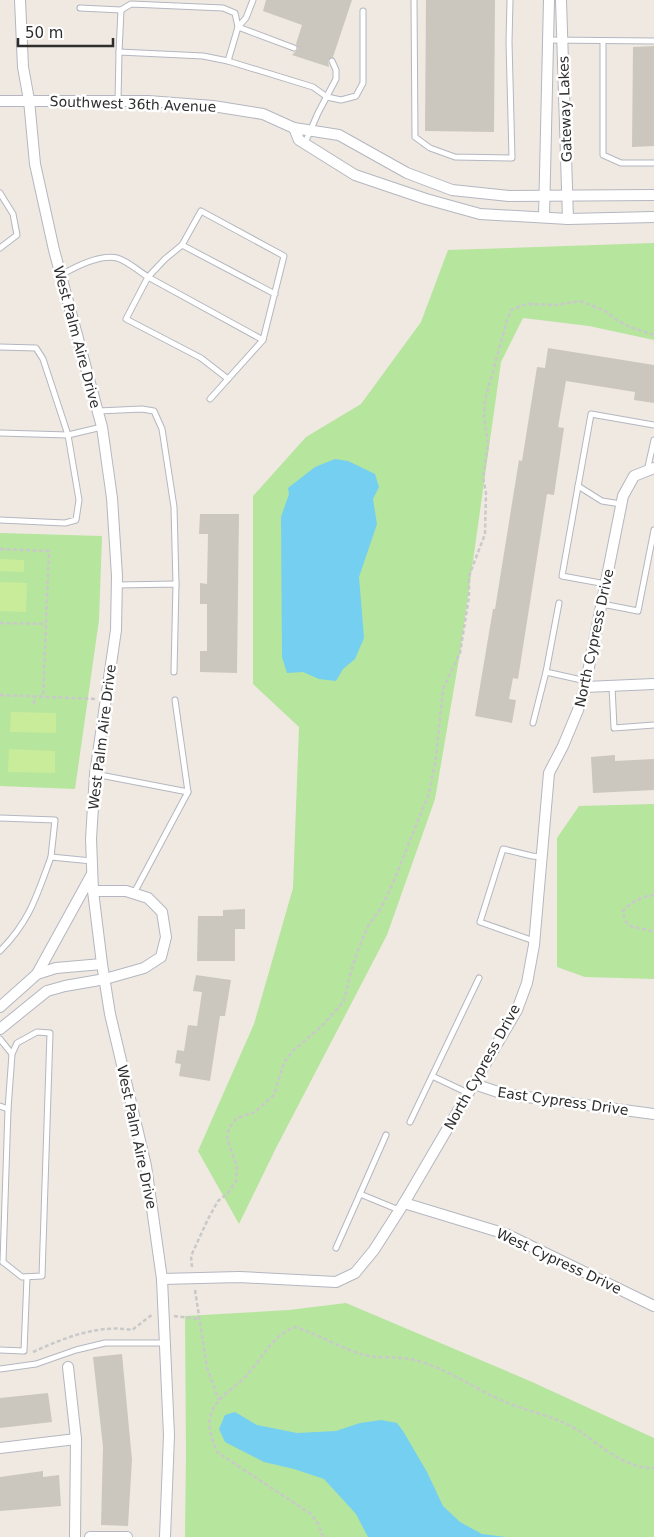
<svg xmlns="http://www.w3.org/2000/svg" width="654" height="1537" font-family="'DejaVu Sans',sans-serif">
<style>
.green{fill:#b6e59e}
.pitch{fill:#c9ec9a}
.water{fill:#75cff0}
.building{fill:#cbc7bf}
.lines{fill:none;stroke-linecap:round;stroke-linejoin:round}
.service-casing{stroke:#b4b7c1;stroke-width:7}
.minor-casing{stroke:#b4b7c1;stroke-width:12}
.path{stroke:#c9c9c9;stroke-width:2.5;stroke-dasharray:4 2.5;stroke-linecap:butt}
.service{stroke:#fff;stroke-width:5}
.minor{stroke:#fff;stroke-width:10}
.labels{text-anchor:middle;stroke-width:5;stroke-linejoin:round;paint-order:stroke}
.street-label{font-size:14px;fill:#2e2e2e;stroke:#fff}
</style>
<rect width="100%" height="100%" fill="#efe9e1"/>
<g class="green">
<polygon points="654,243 654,340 589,326 523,318 501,362 460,653 435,799 387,935 276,1148 239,1224 198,1151 254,1024 293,888 299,727 253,684 253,496 306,437 361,404 421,322 448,250"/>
<polygon points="0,533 102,536 99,620 75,789 0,786"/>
<polygon points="654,804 654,979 585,977 557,967 557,838 579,806"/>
<polygon points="346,1303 530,1381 654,1438 654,1537 185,1537 186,1453 185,1316 289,1310"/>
</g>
<g class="pitch">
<polygon points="0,559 24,560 24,572 0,571"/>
<polygon points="0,582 27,583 26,612 0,611"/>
<polygon points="11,712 56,713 56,733 10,732"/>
<polygon points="9,749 55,751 55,773 8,772"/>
</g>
<g class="water">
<polygon points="335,459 348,461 375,474 379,487 373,499 377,524 359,577 364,638 355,659 343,669 336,681 319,679 303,672 287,673 282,657 281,517 289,494 288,488 315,467"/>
<polygon points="235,1412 257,1425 297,1433 336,1431 360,1423 381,1420 397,1423 403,1431 427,1472 443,1506 460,1522 482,1534 506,1537 368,1537 356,1514 324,1479 294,1469 264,1462 225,1442 219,1429 225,1415"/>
</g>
<g class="building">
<polygon points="266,0 352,0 333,57 328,60 329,67 292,55 298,49 296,44 302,25 263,11"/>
<polygon points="426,0 495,0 494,132 425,131"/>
<polygon points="654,46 654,146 632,147 633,47"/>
<polygon points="548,348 654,365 654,403 634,400 635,392 566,381 558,427 564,428 554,495 547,494 518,679 513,678 509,699 516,700 512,723 475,716 493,609 495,609 519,460 522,461 537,367 545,368"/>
<polygon points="200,514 239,514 237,673 200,672 200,651 207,651 207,604 200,604 200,583 207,584 208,534 199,534"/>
<polygon points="615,755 615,761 654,759 654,790 593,793 591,757"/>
<polygon points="245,909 245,929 235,929 235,961 197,961 198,916 223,916 223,910"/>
<polygon points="196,975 231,980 225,1016 220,1016 210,1081 179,1076 181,1064 175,1063 177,1050 184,1051 188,1025 197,1026 202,992 193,991"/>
<polygon points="122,1354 132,1460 128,1526 101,1525 103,1447 93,1357"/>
<polygon points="48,1393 52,1422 0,1428 0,1398"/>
<polygon points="43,1471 43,1477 59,1475 61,1506 0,1511 0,1477"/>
</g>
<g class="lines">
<defs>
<g id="service">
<polyline points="414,0 415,137 430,148 455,157 512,158 509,42 510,0"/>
<polyline points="80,8 121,10 131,4 223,8 235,13 238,27 246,18 253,0"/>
<polyline points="548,40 654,41"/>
<polyline points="603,41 603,155 621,163 654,163"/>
<polyline points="119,52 121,10"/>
<polyline points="228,61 238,27 294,48"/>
<polyline points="118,101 119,52 203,56 228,61 313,87 327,97 341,100 356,96 363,83 363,11"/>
<polyline points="305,143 318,113 336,79 336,70 332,61"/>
<polyline points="0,193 13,214 17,235 0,248"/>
<polyline points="182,245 165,259 148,277 263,340 210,399"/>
<path d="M61,275C75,267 100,254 117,258C126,260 140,272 148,277L126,319L201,358L228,379"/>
<polyline points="263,340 284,256 201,211 182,245 275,294"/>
<polyline points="0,347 36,348 43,359 68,435 79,500 76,520 65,523 0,520"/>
<polyline points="98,411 142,409 154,411 162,429 174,507 176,584"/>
<polyline points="0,433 68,435 102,427"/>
<polyline points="647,471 654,440"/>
<polyline points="578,486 602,501 621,504"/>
<polyline points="606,584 562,576 591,414 654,425"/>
<polyline points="117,585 176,584 174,672"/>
<polyline points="602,604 638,611 654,530"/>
<polyline points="546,672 559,603"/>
<polyline points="612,686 614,728 654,725"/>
<polyline points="533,723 546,672 586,681"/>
<polyline points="95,774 188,792"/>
<polyline points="0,818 55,820 51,857"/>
<polyline points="134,893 188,792 175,700"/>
<polyline points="534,941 480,922 503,849 532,856 542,857"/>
<path d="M0,951C30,921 37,895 51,857L92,861"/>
<polyline points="0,1039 12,1054 8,1109 0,1106"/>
<polyline points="432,1076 479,978"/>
<polyline points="410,1122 432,1076 468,1093"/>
<polyline points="360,1194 386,1135"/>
<polyline points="336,1248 360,1194 399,1210"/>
<polyline points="3,1262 22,1277 42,1276 50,1033 37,1032 17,1043 12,1054"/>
<polyline points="3,1262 8,1109"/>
<polyline points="0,1350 24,1351 27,1277"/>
<polyline points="0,1369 36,1364 76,1350 105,1343 165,1343"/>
</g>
<g id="minor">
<polyline points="20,0 23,67 29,100 35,164 54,250 102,427 112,498 117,576 116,630 95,774 91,839 93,891 102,964 110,1014 146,1166 162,1279 169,1435 165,1537"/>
<polyline points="561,0 568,219"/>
<polyline points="0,101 148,101 213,106 263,114 294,128 339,135 407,173 452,190 509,196 654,195"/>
<polyline points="294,128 299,140 355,175 426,199 480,214 568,219 654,217"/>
<polyline points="544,217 549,0"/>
<polyline points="585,687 654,684"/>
<polyline points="37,974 92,874"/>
<polyline points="0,1007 37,974 56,968 102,964"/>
<polyline points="0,1029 47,991 65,986 105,979 144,968 161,957 166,937 162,912 148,898 126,891 93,891"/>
<polyline points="474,1084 504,1094 654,1114"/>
<polyline points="404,1203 506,1234 654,1306"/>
<polyline points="162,1279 239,1277 336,1282 355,1273 374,1250 404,1203 517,1010 527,983 534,945 549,773 563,746 578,710 585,687 623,496 634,476 654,468"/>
<polyline points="68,1367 76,1439 75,1537"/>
<polyline points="0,1448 76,1439"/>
<polyline points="90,1537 127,1537"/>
</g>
</defs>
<use href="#service" class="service-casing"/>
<use href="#minor" class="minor-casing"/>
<g class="path">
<polyline points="0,549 49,551 43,697"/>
<polyline points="0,623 46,624"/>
<polyline points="0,695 96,699"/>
<polyline points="34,704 34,696"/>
<path d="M654,895C641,897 631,902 623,911C625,933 639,925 654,932"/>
<polyline points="192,1267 191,1256 208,1219 218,1201 228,1193 236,1181 237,1167 227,1139 229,1128 237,1118 255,1112 274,1095 284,1062 294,1050 323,1025 344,1001 350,975 357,952 368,926 381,908 393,883 429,793 436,758 443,689 460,653 469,597 469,576 485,534 486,493 483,477 488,444 484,417 485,400 507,320 511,310 526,304 557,305 580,301 605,311 618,321 630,327 654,335"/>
<polyline points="195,1290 207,1368 219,1400"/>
<polyline points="174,1316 200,1319"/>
<path d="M33,1352C64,1338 98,1324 132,1330L153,1314"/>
<path d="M323,1537L319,1525L311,1514L217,1452C212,1439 206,1425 212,1411C219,1395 235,1388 246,1376C263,1358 271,1336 295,1327C316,1333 336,1346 358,1353C376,1360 395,1355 414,1360C448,1368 477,1391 510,1404C531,1412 551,1416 571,1426C597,1441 622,1469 654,1468"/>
</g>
<use href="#service" class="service"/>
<use href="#minor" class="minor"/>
</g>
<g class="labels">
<g class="street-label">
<text transform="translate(133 104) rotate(2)" y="5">Southwest 36th Avenue</text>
<text transform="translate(565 109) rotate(-92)" y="5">Gateway Lakes</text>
<text transform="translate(77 337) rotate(75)" y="5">West Palm Aire Drive</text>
<text transform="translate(594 638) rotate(-78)" y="5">North Cypress Drive</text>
<text transform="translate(102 737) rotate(-83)" y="5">West Palm Aire Drive</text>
<text transform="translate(482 1067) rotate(-61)" y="5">North Cypress Drive</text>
<text transform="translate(563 1101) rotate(8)" y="5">East Cypress Drive</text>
<text transform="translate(137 1137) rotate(78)" y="5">West Palm Aire Drive</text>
<text transform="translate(559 1261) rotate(25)" y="5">West Cypress Drive</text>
</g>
</g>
<path d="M18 38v8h95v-8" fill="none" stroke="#2e2e2e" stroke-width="2.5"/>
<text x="25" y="38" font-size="15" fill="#2e2e2e" stroke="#ffffff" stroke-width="4" paint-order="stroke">50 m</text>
</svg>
